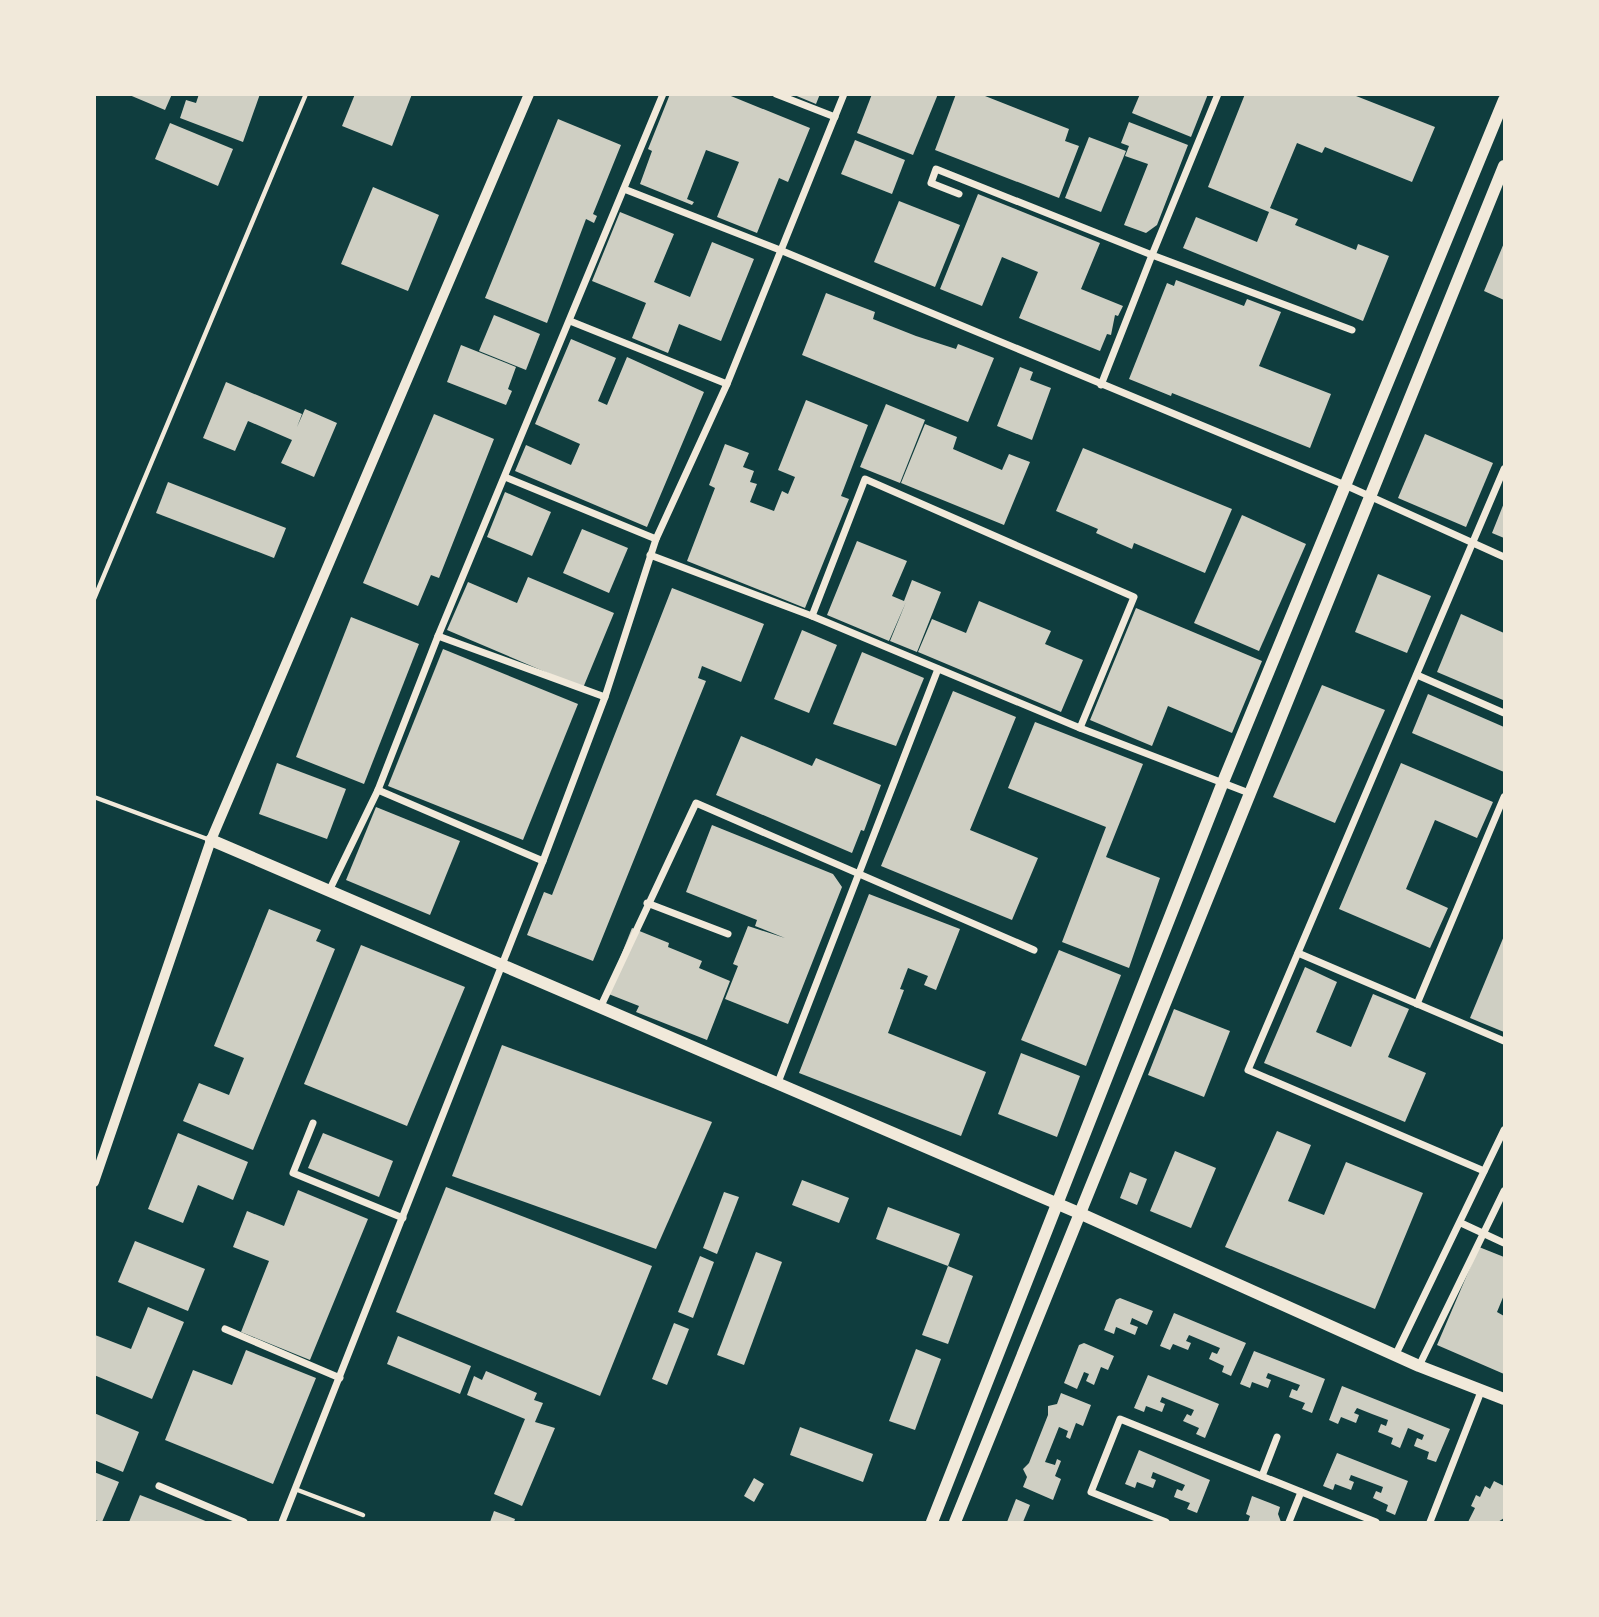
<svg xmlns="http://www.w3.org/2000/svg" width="1599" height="1617" font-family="Helvetica,sans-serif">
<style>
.building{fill:#cfcfc3}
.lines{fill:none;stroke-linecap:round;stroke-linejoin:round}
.service{stroke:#f1e9da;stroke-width:4.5}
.minor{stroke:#f1e9da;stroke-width:7}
.tertiary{stroke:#f1e9da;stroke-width:10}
.secondary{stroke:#f1e9da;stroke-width:12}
</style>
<rect width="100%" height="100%" fill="#0f3d3e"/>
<g class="building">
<polygon points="127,94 172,94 165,110"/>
<polygon points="199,94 260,94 243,142 180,118 186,100 196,103"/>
<polygon points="355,94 412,94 392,146 342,126"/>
<polygon points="670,94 726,94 810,128 788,182 779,178 757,233 717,217 739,162 706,150 687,199 694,202 692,205 640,184 652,151 648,149"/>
<polygon points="792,94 820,94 816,104"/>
<polygon points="872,94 938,94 913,155 857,133"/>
<polygon points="956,94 980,94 1069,129 1065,141 1079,146 1059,198 935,150"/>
<polygon points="1140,94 1208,94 1191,137 1132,113"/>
<polygon points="1245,94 1351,94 1435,127 1412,182 1325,147 1322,153 1297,143 1270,208 1298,219 1295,225 1356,250 1358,244 1389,256 1363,321 1183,248 1196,217 1257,242 1269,212 1208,187"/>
<polygon points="558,119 621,145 593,214 597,216 594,223 586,219 547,323 485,298"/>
<polygon points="1129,122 1188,145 1157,225 1146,233 1124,225 1148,164 1125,156 1129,146 1121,143"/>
<polygon points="170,123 233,149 218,186 155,159"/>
<polygon points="1089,137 1126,151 1101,212 1065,198"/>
<polygon points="855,140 905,160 892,194 841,174"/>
<polygon points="373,187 439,215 408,291 341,264"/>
<polygon points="978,194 1100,243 1081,289 1123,306 1118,316 1115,315 1111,335 1107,334 1100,351 1019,318 1038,272 1002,257 982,306 940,289"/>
<polygon points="899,201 960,225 935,287 874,262"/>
<polygon points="620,212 674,234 654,282 690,297 712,242 754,259 721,341 679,324 668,353 632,338 646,303 592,281"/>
<polygon points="1504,243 1504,300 1484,291"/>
<polygon points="1176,280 1244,306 1247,299 1281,312 1259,366 1331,394 1310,448 1172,393 1171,396 1129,379 1167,283 1174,286"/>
<polygon points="826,293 875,312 873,319 916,336 956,349 958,344 994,358 968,422 802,355"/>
<polygon points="494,315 540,334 526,370 479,351"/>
<polygon points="571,339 616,358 598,401 607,405 627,357 704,392 647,527 515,471 526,445 571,465 580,444 535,424"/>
<polygon points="461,345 516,367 508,389 512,391 506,405 447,382"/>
<polygon points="1020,367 1033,372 1030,380 1051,388 1032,440 997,426"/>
<polygon points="226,382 302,414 297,427 305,409 337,423 314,477 281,463 292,440 248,421 235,451 203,438"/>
<polygon points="806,400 868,425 841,496 849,499 805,608 687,561 715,488 709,485 725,444 749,453 743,467 754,471 750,482 757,484 750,502 774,511 782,491 788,494 795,477 778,470"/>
<polygon points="886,404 925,420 900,483 860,467"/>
<polygon points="434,414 494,439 439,578 431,575 418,606 363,583"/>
<polygon points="925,424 957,437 953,449 1002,470 1009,454 1030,462 1004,525 901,483"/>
<polygon points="1425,434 1493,463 1466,527 1398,498"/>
<polygon points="1083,448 1232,509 1205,573 1134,543 1132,549 1096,533 1098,529 1056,511"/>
<polygon points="168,482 286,528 274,558 156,513"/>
<polygon points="505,492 551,512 532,556 487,537"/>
<polygon points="1504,503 1504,538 1492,533"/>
<polygon points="1242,515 1306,544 1259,651 1194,623"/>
<polygon points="582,529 628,548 609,593 563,573"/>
<polygon points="857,541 907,561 892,596 904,601 912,580 941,592 917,652 890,641 906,602 889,641 827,615"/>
<polygon points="1378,574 1431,596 1407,653 1355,632"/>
<polygon points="528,577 614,613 583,688 447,630 468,582 517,603"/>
<polygon points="672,588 764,624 741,682 702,666 698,678 706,681 593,961 527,935 544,892 552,895"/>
<polygon points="979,601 1051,631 1045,644 1083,660 1061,712 918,652 932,619 966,633"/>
<polygon points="1136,608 1262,661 1232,733 1168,706 1152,746 1090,720"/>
<polygon points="1461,614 1504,633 1503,700 1437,672"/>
<polygon points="351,617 419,644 364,784 296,757"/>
<polygon points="802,630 837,645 809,713 774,699"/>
<polygon points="443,649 578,704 523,840 388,786"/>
<polygon points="862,652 924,678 896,746 833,724"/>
<polygon points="1322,685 1385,710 1335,823 1273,797"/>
<polygon points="953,691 1016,717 970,830 1038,858 1012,920 881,866"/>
<polygon points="1428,694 1504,727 1504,772 1412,733"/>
<polygon points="1035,722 1143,764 1106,857 1160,878 1129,968 1062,942 1106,827 1008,788"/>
<polygon points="741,736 812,766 816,758 881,785 864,831 861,830 852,853 716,795"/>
<polygon points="277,763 346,789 327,839 259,814"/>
<polygon points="1401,763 1493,802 1477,838 1435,820 1406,889 1448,908 1430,948 1339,909"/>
<polygon points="376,807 460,841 430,915 346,880"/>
<polygon points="712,825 833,874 842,887 788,1024 725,999 738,966 733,964 748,926 785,938 755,926 757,920 686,892"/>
<polygon points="869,894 960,929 936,990 924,985 928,976 908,968 900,989 904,990 888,1033 986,1072 961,1136 799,1073"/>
<polygon points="269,909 321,930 316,941 335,949 253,1150 183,1121 199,1083 229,1095 244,1058 214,1046"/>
<polygon points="632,928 669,943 668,947 702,961 699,968 730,981 707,1040 636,1012 639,1006 606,993"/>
<polygon points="1504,936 1504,1032 1470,1018"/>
<polygon points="361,945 465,987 407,1126 304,1084"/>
<polygon points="1059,950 1121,975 1086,1066 1021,1040"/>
<polygon points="1305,967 1337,982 1316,1032 1351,1047 1373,994 1409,1009 1388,1057 1426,1073 1405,1122 1264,1063"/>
<polygon points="1174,1009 1230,1031 1204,1097 1148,1075"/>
<polygon points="502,1045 712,1122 656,1249 452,1176"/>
<polygon points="1021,1053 1080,1076 1057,1137 998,1114"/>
<polygon points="1277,1131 1311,1145 1288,1201 1324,1215 1346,1162 1423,1193 1375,1309 1225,1247"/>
<polygon points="178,1133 248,1162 233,1200 198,1185 183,1223 148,1209"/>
<polygon points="323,1133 393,1161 379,1197 308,1168"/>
<polygon points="1175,1151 1216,1168 1191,1228 1150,1211"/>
<polygon points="1130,1172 1147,1179 1137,1205 1120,1198"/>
<polygon points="802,1180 849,1198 839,1223 792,1205"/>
<polygon points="446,1187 652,1266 600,1396 396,1312"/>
<polygon points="298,1190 368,1219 310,1360 241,1332 269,1261 233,1247 247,1211 284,1226"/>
<polygon points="724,1192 739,1197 717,1254 703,1248"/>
<polygon points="888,1207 960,1234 948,1266 876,1239"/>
<polygon points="135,1241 205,1269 188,1311 118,1282"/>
<polygon points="1479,1247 1504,1257 1504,1295 1497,1312 1504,1316 1504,1374 1437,1345"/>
<polygon points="756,1252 782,1262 744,1365 717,1355"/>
<polygon points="700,1256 714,1262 693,1318 678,1312"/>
<polygon points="948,1266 973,1276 948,1344 922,1335"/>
<polygon points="1120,1298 1153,1311 1147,1325 1132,1318 1130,1324 1138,1327 1135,1335 1116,1327 1114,1334 1104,1330 1116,1300"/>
<polygon points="148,1307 184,1322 152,1399 94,1375 95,1335 131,1349"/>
<polygon points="1174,1313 1246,1343 1231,1376 1222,1372 1224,1366 1209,1359 1212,1352 1217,1354 1220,1348 1189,1335 1186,1341 1191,1343 1188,1350 1173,1344 1170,1350 1160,1346"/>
<polygon points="674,1323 689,1329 667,1385 652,1379"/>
<polygon points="398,1336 471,1366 460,1394 387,1364"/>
<polygon points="1084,1343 1114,1356 1108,1370 1101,1367 1094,1385 1086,1381 1089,1374 1084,1372 1077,1389 1064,1383 1079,1345"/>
<polygon points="916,1349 941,1359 915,1430 889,1421"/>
<polygon points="246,1350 316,1378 273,1484 165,1440 193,1370 232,1385"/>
<polygon points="1254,1351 1325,1379 1312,1413 1302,1409 1305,1403 1289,1397 1292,1389 1297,1391 1300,1385 1268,1373 1266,1378 1271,1380 1268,1388 1252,1382 1250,1388 1240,1384"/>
<polygon points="486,1371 537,1393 534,1400 543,1403 535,1422 555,1428 522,1506 494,1494 525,1419 467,1395 474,1376 482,1380"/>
<polygon points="1148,1375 1219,1404 1205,1438 1196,1434 1199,1428 1183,1421 1187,1414 1191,1416 1194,1410 1162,1397 1160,1402 1165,1404 1162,1412 1146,1406 1144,1412 1134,1408"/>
<polygon points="1342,1386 1450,1429 1436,1462 1427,1459 1429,1452 1414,1446 1417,1438 1422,1440 1424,1435 1408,1428 1400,1448 1391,1444 1393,1438 1378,1432 1381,1424 1386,1426 1388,1420 1372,1414 1357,1408 1354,1413 1359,1415 1356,1423 1341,1417 1338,1424 1329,1420"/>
<polygon points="1061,1393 1091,1405 1083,1426 1076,1423 1070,1439 1066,1437 1068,1431 1059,1427 1045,1462 1055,1465 1057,1459 1061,1461 1055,1476 1061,1479 1053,1500 1023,1487 1027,1477 1023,1469 1029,1463 1048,1415 1048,1406 1057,1404"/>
<polygon points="94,1413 139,1432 123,1472 94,1460"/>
<polygon points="800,1427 873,1454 863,1482 790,1455"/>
<polygon points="1139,1450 1210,1480 1197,1513 1187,1509 1190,1503 1174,1497 1177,1489 1182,1491 1185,1485 1153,1472 1151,1478 1156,1480 1153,1488 1137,1482 1135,1488 1125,1484"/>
<polygon points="1337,1453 1408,1481 1395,1515 1386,1511 1388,1505 1373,1498 1376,1491 1381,1493 1383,1487 1351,1475 1349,1480 1354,1482 1351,1490 1335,1484 1333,1490 1323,1486"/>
<polygon points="94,1472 119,1482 102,1522 94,1520"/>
<polygon points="754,1478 764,1484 754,1502 744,1496"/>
<polygon points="1494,1481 1504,1486 1504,1518 1498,1522 1468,1522 1475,1508 1471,1506 1476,1495 1480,1497 1485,1486 1490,1489"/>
<polygon points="140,1495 176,1509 208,1522 129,1522"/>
<polygon points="1252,1496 1280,1507 1278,1514 1281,1522 1248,1522 1250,1516 1246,1514"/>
<polygon points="1016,1499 1030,1505 1023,1522 1007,1522"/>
<polygon points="494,1511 515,1519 514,1522 490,1522"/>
</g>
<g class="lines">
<g class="service">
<polyline points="94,599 306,94"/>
<polyline points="94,797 210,840"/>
<polyline points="295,1489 363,1515"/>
</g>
<g class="minor">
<polyline points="776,94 835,117"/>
<polyline points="1218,94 1152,255 1352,330"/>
<polyline points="624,189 780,250 1345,485 1504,557"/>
<polyline points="959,194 931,183 936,169 1152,255 1101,385"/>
<polyline points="570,321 727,384"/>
<polyline points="505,477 656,539"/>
<polyline points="650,555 812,616 1080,728 1249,793"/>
<polyline points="812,616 865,479 1134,597 1080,728"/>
<polyline points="438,636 605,697"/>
<polyline points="1417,675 1504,713"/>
<polyline points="378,790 543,861"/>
<polyline points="329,891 378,790 438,636 663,94"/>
<polyline points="647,903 728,934"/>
<polyline points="1298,953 1504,1041"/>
<polyline points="1417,1004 1504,797"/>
<polyline points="600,1008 696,803 1034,950"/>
<polyline points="777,1085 938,669"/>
<polyline points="313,1123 293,1173 403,1218"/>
<polyline points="1484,1171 1248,1070 1504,469"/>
<polyline points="1461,1223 1504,1243"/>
<polyline points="225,1329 340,1378"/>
<polyline points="1395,1356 1504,1130"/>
<polyline points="1419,1366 1504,1191"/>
<polyline points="1262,1476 1277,1437"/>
<polyline points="159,1486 244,1522"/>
<polyline points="282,1522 543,861 605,697 656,539 727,384 844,94"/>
<polyline points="1166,1522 1091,1492 1120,1419 1376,1522"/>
<polyline points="1289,1522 1301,1492"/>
<polyline points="1430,1522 1482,1389"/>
</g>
<polyline class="tertiary" points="94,1182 211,840 529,94"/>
<g class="secondary">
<polyline points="211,840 1079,1213 1419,1366 1504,1399"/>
<polyline points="932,1522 1223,782 1504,100"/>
<polyline points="955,1522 1504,166"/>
</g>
</g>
<rect width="1599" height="1617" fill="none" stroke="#f1e9da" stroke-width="192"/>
</svg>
